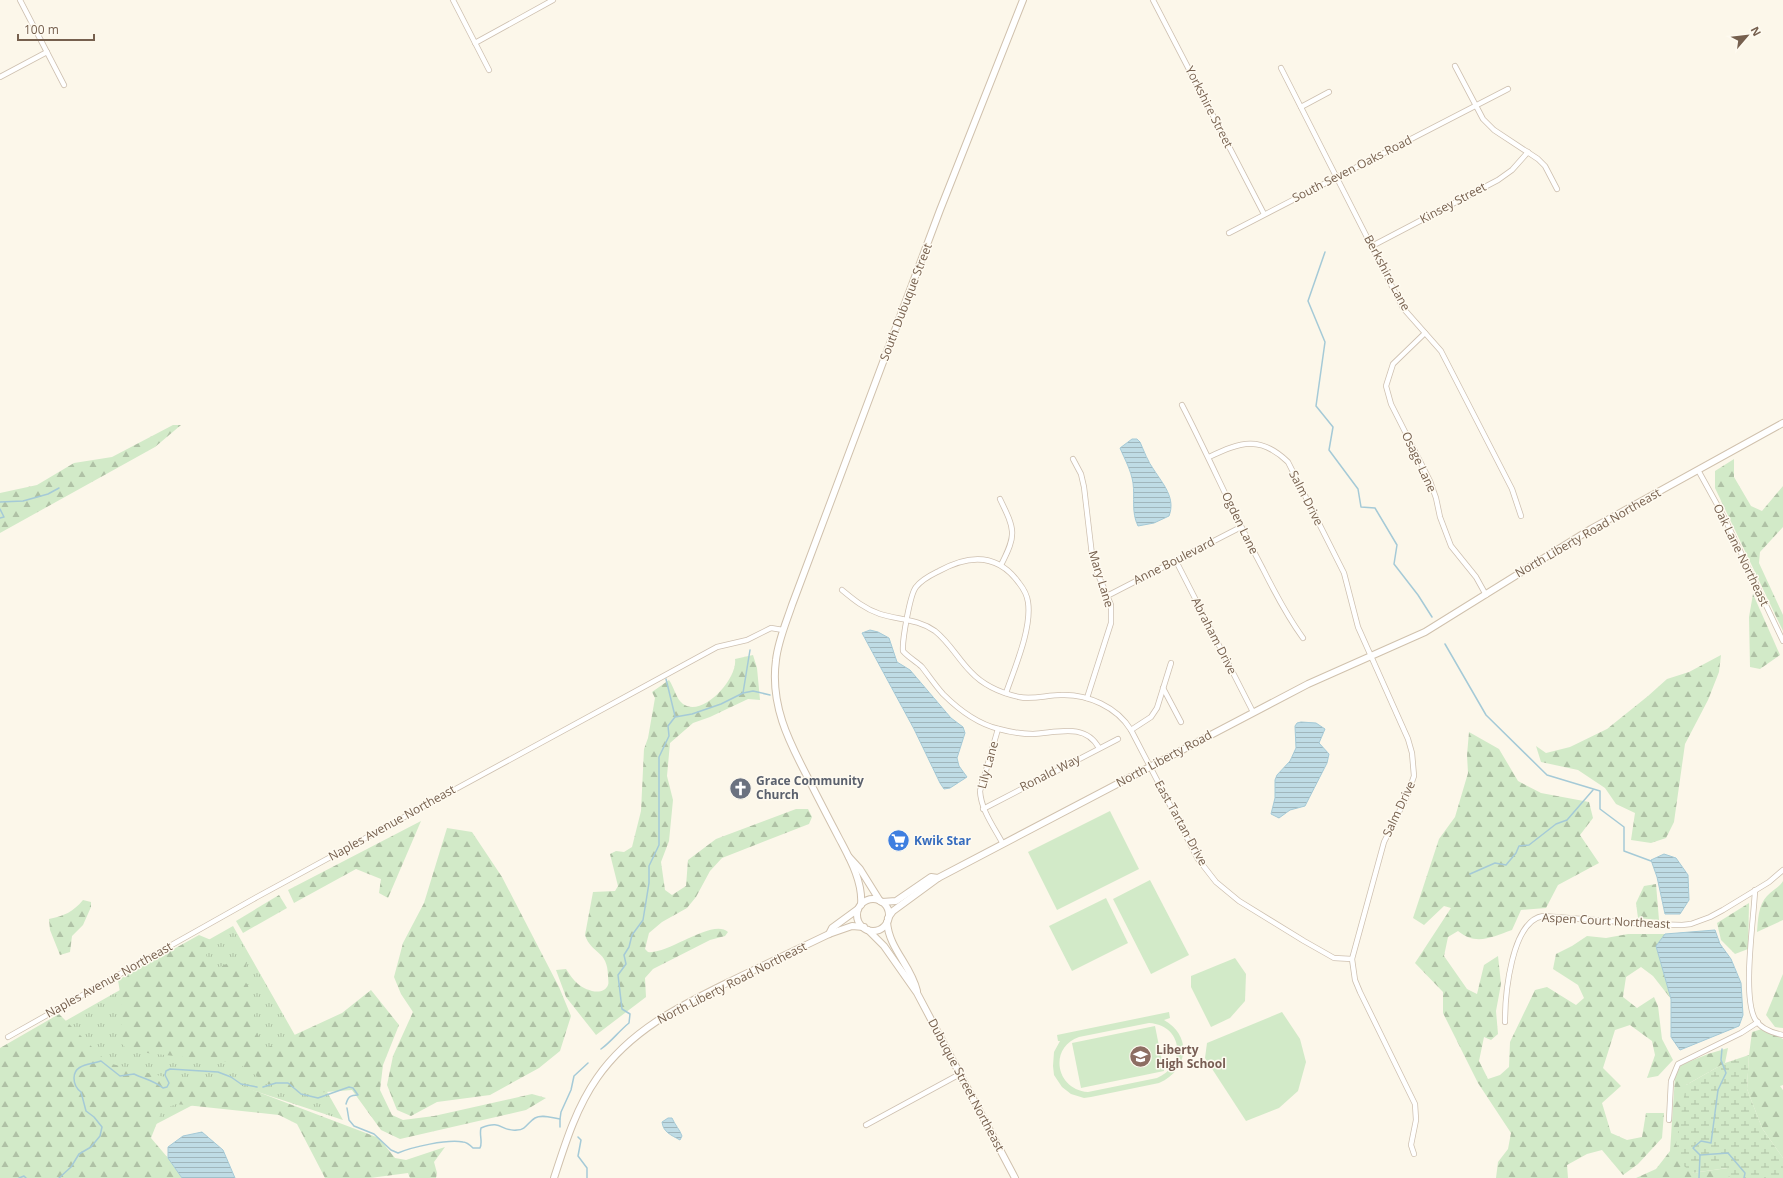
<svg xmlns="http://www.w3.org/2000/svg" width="1783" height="1178" font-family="'Open Sans',sans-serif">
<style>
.grass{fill:url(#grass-tufts)}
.forest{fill:url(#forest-firs)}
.wetland{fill:url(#wetland-marsh)}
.garden{fill:#d2eac8;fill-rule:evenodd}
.water{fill:url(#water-rules);stroke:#a5cad7}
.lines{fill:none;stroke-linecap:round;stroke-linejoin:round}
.stream{stroke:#a5cad7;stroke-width:1.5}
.street-casing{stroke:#cec0b0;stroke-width:6}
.secondary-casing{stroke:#d0c1ad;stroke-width:8}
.street{stroke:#fff;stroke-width:4.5}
.secondary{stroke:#fff;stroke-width:6}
.labels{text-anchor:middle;stroke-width:3;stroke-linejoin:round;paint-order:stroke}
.street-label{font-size:12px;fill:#76604e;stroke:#fefaf0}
.worship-label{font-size:12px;font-weight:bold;fill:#5b616d;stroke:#fefaf0;text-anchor:start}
.shop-label{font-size:12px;font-weight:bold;fill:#366cbe;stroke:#fefaf0;text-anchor:start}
.education-label{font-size:12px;font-weight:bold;fill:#785e54;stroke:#fefaf0;text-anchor:start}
</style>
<defs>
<pattern id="grass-tufts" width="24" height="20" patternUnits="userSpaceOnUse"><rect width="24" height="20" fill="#d2eac8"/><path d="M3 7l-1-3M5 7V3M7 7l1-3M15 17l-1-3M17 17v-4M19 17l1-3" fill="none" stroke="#afc1a5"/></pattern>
<pattern id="forest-firs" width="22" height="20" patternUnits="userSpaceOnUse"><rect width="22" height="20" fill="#d2eac8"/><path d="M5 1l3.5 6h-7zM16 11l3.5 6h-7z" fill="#afc1a5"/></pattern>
<pattern id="wetland-marsh" width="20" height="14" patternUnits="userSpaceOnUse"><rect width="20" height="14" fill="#d2eac8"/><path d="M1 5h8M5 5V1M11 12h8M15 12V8" fill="none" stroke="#afc1a5"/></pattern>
<pattern id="water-rules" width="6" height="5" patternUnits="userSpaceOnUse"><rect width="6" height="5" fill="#bfdce5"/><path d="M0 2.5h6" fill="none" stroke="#a0b6bc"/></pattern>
</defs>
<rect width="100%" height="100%" fill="#fcf7ea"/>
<polygon class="grass" points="233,926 343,1120 233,1084 141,1132 0,1058"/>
<g class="forest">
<polygon points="173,425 181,425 155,447 0,533 0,493 37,485 74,463 112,457"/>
<polygon points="1734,459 1734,477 1751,506 1762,511 1783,486 1783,527 1760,552 1759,563 1783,615 1783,631 1715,488 1715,471"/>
<polygon points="1753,594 1780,655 1760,669 1750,667 1749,617"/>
<path d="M753,655L757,668L760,700L748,699L710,717L693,723L670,743L667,776L673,800L669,841L661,862L665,890L672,895L686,886L688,860L716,839L796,809H808L812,817L809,824L722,858L710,871L696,897L687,908L662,922L649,933L645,949L648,952C668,955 712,918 728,932L725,936L710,940L653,969L645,978L646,997L596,1035L566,997L556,970L566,969C570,975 573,980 578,984C585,990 603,997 608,985C609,983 608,978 608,976C608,950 591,954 585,935L593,892L615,891L618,886L610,854L616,851L624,852L632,847L641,811L644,749L648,738L655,698L652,692L669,680C674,687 676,699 683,704C703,718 738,678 735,659Z"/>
<polygon points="1721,655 1719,672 1708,700 1685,744 1674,822 1666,838 1651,843 1631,840 1635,813 1616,804 1605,788 1578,770 1541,762 1536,746 1546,753 1570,747 1607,729 1648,696 1667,679 1689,672"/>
<path d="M1469,732L1499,749L1518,781L1541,793L1589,802L1593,818L1580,835L1599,863L1558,885L1546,908L1521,910L1512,930C1492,937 1476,946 1458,931L1448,937L1444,956L1467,989L1477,994L1484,965L1498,956L1501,984L1496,1011L1498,1034L1491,1040L1484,1037L1479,1061L1488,1079L1500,1075L1509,1067L1510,1042L1535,990L1547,987L1576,1005L1584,998L1578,985L1553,969L1556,954L1572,946L1587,936L1606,938L1628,934H1665L1656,946L1671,999L1653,976L1641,967L1626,977L1623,997L1637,1008L1654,997L1658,1006L1662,1039L1673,1060L1658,1076L1647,1078L1655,1055L1652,1041L1630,1025L1615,1030L1603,1068L1621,1086L1602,1103L1611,1133L1627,1140L1642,1137L1646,1113H1664L1662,1138L1638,1164L1623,1175L1602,1150L1587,1154L1567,1165L1568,1178H1496L1498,1162L1508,1149L1511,1133L1478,1083L1443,1013V992L1415,963L1451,908L1444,906L1424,925L1413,918L1439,839L1455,817L1468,773L1467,755Z"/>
<polygon points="421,821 388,898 379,893 381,879 356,869 294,903 288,890"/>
<polygon points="447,828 472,832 502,877 559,987 571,1016 560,1051 539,1068 490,1095 437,1102 411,1116 397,1110 387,1085 393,1056 413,1012 401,994 394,977 403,943 424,903"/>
<path d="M1783,881V920L1757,932C1758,921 1758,905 1767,896C1772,890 1779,888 1783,881Z"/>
<polygon points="1656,884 1659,920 1638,918 1636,903 1644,886"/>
<polygon points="279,895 287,908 243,933 236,921"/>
<path d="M83,900L91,902V907L83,925L72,936L70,952L60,955L50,930L49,919C64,916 73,912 83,900Z"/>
<polygon points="1749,903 1748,949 1735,954 1721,940 1717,923"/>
<polygon points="199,935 211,940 205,951 211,971 235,960 247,962 244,979 256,1000 253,1023 264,1049 342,1013 371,990 399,1025 383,1065 380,1090 392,1115 403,1120 434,1116 532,1094 546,1098 526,1110 400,1139 381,1130 352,1090 313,1093 268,1084 238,1063 129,1051 122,1044 121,999 118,980"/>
<polygon points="1783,974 1783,1028 1775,1027 1766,1015"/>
<polygon points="59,1014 108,1063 177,1080 224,1079 379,1138 395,1158 406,1160 445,1147 434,1162 437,1173 436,1178 410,1178 408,1173 370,1178 325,1178 297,1124 279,1115 176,1104 162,1110 151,1138 168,1158 182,1178 0,1178 0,1048"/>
<polygon points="1762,1029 1783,1039 1783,1085 1780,1086 1783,1090 1783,1158 1762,1128 1747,1089 1749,1055 1752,1032"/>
<polygon points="1728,1048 1725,1063 1686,1085 1692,1173 1728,1168 1730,1178 1636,1178 1656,1169 1670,1151 1675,1077 1681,1065 1708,1054"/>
</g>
<polygon class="wetland" points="1749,1055 1747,1089 1762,1128 1783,1158 1783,1178 1730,1178 1727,1168 1692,1173 1684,1166 1676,1144 1686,1085 1725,1063"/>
<g class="garden">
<polygon points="1110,811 1139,869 1057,910 1028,852"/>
<polygon points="1150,880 1189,955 1151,974 1113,899"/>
<polygon points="1106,898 1128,943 1072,971 1049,926"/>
<polygon points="1235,958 1246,974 1245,1001 1230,1018 1211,1027 1191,987 1191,976"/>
<path d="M1169,1012L1170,1018L1164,1020C1193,1036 1188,1071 1159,1083L1091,1097L1084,1098L1071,1094L1062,1087L1054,1075L1053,1066L1054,1052L1060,1041H1058L1057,1035ZM1149,1023C1183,1025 1187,1065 1157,1078L1088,1092C1056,1090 1048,1048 1079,1037Z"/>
<polygon points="1282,1012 1300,1039 1306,1062 1298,1091 1279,1108 1246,1121 1205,1058 1207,1043"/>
<polygon points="1155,1026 1164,1071 1081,1088 1072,1043"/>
</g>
<g class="water">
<path d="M1132,439H1137L1140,442C1144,451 1148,462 1154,470C1163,484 1176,498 1169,516L1154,523L1138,526C1131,512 1135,498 1133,483C1131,470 1125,460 1120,448Z"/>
<polygon points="870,630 878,632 889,638 897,662 910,670 951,718 963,727 965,733 957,758 959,766 967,777 950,788 944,789 940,783 914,729 862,633"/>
<polygon points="1301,722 1316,723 1325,729 1319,743 1329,754 1327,763 1305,806 1290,810 1279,818 1271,814 1275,798 1275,780 1277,775 1290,761 1296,748 1295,726 1297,723"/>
<polygon points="1664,854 1676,858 1688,875 1689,900 1680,914 1665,914 1657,877 1651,860"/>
<polygon points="1715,930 1720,944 1731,959 1741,983 1743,1015 1739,1026 1680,1050 1671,1037 1671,999 1656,946 1665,934"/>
<path d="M668,1118H672C675,1125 680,1130 682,1136L680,1140C671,1135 663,1132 662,1122Z"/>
<polygon points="202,1132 223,1150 235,1178 182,1178 168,1158 168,1147 183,1136"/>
</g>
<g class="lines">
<g class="stream">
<polyline points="1325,252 1308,301 1325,342 1316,406 1333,427 1329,450 1358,489 1361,507 1375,508 1397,545 1394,564 1418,595 1432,617"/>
<polyline points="0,502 23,501 48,494 59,488"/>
<polyline points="0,509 4,517 0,518"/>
<polyline points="1445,644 1486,715 1547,775 1600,791 1600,809 1624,827 1624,851 1651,861"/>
<polyline points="666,679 675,716"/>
<polyline points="743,693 750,650"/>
<polyline points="1470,874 1495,863 1506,865 1516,853 1519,846 1529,845 1556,824 1567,820 1593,790"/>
<path d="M601,1049C611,1042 619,1031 629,1023L630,1014L622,1009L618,975L626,964L624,955L629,947L632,935L643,920L649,883V866L659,845V757L669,736L668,726L675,717L692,714L721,704L743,693L753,691L770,695"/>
<path d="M263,1087L276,1083H288L301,1094L318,1098L349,1087L353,1088L358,1095C350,1095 348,1097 346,1104"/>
<path d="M347,1108L349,1120L354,1126L374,1134L391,1150L398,1153C412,1147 447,1139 463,1142C467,1142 470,1145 473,1148H480C483,1142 479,1135 481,1128C503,1119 500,1132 517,1130C526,1130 528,1122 535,1118C542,1114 552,1118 560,1119L561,1112L571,1090L574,1076L588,1063"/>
<polyline points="560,1119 560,1127"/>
<polyline points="578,1137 581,1140 578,1156 587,1168 587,1178"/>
<polyline points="1700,1155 1693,1148 1701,1141 1711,1143 1718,1090 1726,1073 1721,1060 1722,1049"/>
<polyline points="19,1178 24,1176 26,1178"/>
<path d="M59,1178L71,1167L79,1154L91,1147L100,1136L102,1127L94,1117L86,1111L81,1092C77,1089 74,1084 74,1078C74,1064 90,1065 101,1061L120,1076L134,1074C144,1079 153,1080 163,1088L167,1087L169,1083L165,1075L166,1071L170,1069L218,1072L231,1077L241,1084L257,1087"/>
<polyline points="1699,1178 1700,1155 1728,1153 1745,1173 1744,1178"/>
</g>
<defs>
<g id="street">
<polyline points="20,0 64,85"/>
<polyline points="453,0 489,70"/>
<polyline points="1153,0 1264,214"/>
<polyline points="475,43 553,0"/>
<polyline points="1455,66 1483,119 1494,130 1538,159 1545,166 1557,189"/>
<polyline points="1281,68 1403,308 1441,351 1512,489 1521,516"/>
<polyline points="0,77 47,52"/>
<polyline points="1301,107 1329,92"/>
<polyline points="1229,233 1508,89"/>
<polyline points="1372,246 1498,180 1512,170 1528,152"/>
<polyline points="1425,333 1393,364 1386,386 1391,404 1430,481 1436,498 1440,517 1451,546 1476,577 1486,595"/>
<path d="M1182,405C1210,459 1234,515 1263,569C1275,593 1287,616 1303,638"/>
<path d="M1209,457C1241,442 1260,435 1288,462L1344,573L1358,627L1408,739L1412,753L1414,776L1407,796L1384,842L1352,959L1355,980L1360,992L1415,1104L1416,1120L1411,1145L1414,1154"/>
<polyline points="1073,459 1081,474 1084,487 1092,555 1097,572 1111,605 1111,623 1087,698"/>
<polyline points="1698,470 1724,517 1783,641"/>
<path d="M1000,499C1015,530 1017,534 1001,565"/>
<polyline points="1176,561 1253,712"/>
<path d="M842,590C854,600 865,609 880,614C899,620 918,619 935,631C950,643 958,659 971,672C984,686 1001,693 1019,697C1033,700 1047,695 1061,695C1088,694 1117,707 1131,730L1198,859L1216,882L1239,901L1304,941L1334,958L1352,959"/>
<polyline points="1107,596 1241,527"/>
<polyline points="1163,688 1181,722"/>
<path d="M1006,693C1015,667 1032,628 1028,602C1027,595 1023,588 1019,583C997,552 968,555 939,571C931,575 922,579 916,587C910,594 902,641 903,651C909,658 916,661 922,667C929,676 935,685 943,694C958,709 978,724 999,729C1010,732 1022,734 1033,734C1056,733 1085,722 1099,748"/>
<path d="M998,729L980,791C981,810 994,827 1003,844"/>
<polyline points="1131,730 1151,717 1157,708 1171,663"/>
<polyline points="983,809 1118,739"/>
<path d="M1755,890C1754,919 1742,995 1755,1019C1760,1028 1773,1033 1783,1035"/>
<path d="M1505,1022C1505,996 1511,921 1543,916L1648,924L1682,925L1691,924L1710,917L1723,910L1769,882L1783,870"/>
<polyline points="8,1037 257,897 717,647 747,640 771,628 783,630"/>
<polyline points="1669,1120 1671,1081 1678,1064 1741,1033 1758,1022"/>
<polyline points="866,1125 960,1074"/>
</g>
<g id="secondary">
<polyline points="849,857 860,869 880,901"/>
<circle cx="873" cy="915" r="16"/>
<polyline points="882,902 896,901 931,877 938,878"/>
<path d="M861,905C863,882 850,859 840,840C829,819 818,798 808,778C788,740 770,704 776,660C778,641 786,623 792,605L940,210L1023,0"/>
<polyline points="888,918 893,911 938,878 1308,684 1425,632 1591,529 1783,423"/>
<path d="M887,922C889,949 911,965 917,991"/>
<polyline points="868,930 884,946 917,993 1015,1178"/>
<polyline points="829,934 832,928 858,909"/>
<path d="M554,1178C565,1144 576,1108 597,1078C631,1029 682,1005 733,980C765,965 797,949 829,934L852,926L864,927"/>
</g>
</defs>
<use href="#street" class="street-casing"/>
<use href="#secondary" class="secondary-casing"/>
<use href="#street" class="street"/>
<use href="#secondary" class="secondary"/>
</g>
<defs>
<symbol id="church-disc" viewBox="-11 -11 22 22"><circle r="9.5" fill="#6b7280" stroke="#fefaf0"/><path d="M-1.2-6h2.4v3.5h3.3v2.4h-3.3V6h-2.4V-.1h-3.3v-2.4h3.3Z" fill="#fff"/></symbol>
<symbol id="supermarket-disc" viewBox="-11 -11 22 22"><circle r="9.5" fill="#3f7fe0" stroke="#fefaf0"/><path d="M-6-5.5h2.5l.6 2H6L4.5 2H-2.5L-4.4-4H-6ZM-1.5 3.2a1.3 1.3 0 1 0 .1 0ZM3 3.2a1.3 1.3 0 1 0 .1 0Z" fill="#fff"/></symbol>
<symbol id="school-disc" viewBox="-11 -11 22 22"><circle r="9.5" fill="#8d6e63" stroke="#fefaf0"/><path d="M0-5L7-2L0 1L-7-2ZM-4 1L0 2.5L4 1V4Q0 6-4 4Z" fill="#fff"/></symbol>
</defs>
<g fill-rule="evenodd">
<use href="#church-disc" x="728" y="776" width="25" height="25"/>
<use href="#supermarket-disc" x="886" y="828" width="25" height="25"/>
<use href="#school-disc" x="1128" y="1044" width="25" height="25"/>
</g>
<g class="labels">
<g class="street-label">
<text transform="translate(1209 107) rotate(63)" y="4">Yorkshire Street</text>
<text transform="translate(1352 169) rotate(-27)" y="4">South Seven Oaks Road</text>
<text transform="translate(1453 203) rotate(-28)" y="4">Kinsey Street</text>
<text transform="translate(1387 273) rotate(62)" y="4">Berkshire Lane</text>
<text transform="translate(906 302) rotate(-69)" y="4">South Dubuque Street</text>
<text transform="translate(1419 462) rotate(65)" y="4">Osage Lane</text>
<text transform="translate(1306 498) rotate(63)" y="4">Salm Drive</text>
<text transform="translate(1240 523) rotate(64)" y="4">Ogden Lane</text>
<text transform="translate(1588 533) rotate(-30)" y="4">North Liberty Road Northeast</text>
<text transform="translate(1741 555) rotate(64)" y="4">Oak Lane Northeast</text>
<text transform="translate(1174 561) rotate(-27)" y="4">Anne Boulevard</text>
<text transform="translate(1101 579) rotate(73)" y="4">Mary Lane</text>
<text transform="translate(1214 636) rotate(63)" y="4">Abraham Drive</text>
<text transform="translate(1164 759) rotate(-28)" y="4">North Liberty Road</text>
<text transform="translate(988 765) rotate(-75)" y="4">Lily Lane</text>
<text transform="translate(1050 773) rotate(-27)" y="4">Ronald Way</text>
<text transform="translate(1399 809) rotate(-65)" y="4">Salm Drive</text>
<text transform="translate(392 823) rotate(-29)" y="4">Naples Avenue Northeast</text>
<text transform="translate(1181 823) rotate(61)" y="4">East Tartan Drive</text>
<text transform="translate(1606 921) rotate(3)" y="4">Aspen Court Northeast</text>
<text transform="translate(109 980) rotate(-29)" y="4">Naples Avenue Northeast</text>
<text transform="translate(732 983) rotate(-27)" y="4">North Liberty Road Northeast</text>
<text transform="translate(966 1085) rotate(62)" y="4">Dubuque Street Northeast</text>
</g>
<g class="worship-label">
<text x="756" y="785">Grace Community<tspan x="756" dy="14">Church</tspan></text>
</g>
<g class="shop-label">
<text x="914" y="845">Kwik Star</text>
</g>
<g class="education-label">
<text x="1156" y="1054">Liberty<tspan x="1156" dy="14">High School</tspan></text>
</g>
</g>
<g transform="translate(1747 36) rotate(62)" stroke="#fefaf0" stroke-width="3" paint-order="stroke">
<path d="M0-3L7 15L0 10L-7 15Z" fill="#76604e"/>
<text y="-6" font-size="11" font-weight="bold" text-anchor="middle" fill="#76604e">N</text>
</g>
<path d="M18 34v6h76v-6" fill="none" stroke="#76604e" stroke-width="2"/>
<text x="24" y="34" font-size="12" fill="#76604e" stroke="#fefaf0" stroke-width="3" paint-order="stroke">100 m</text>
</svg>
